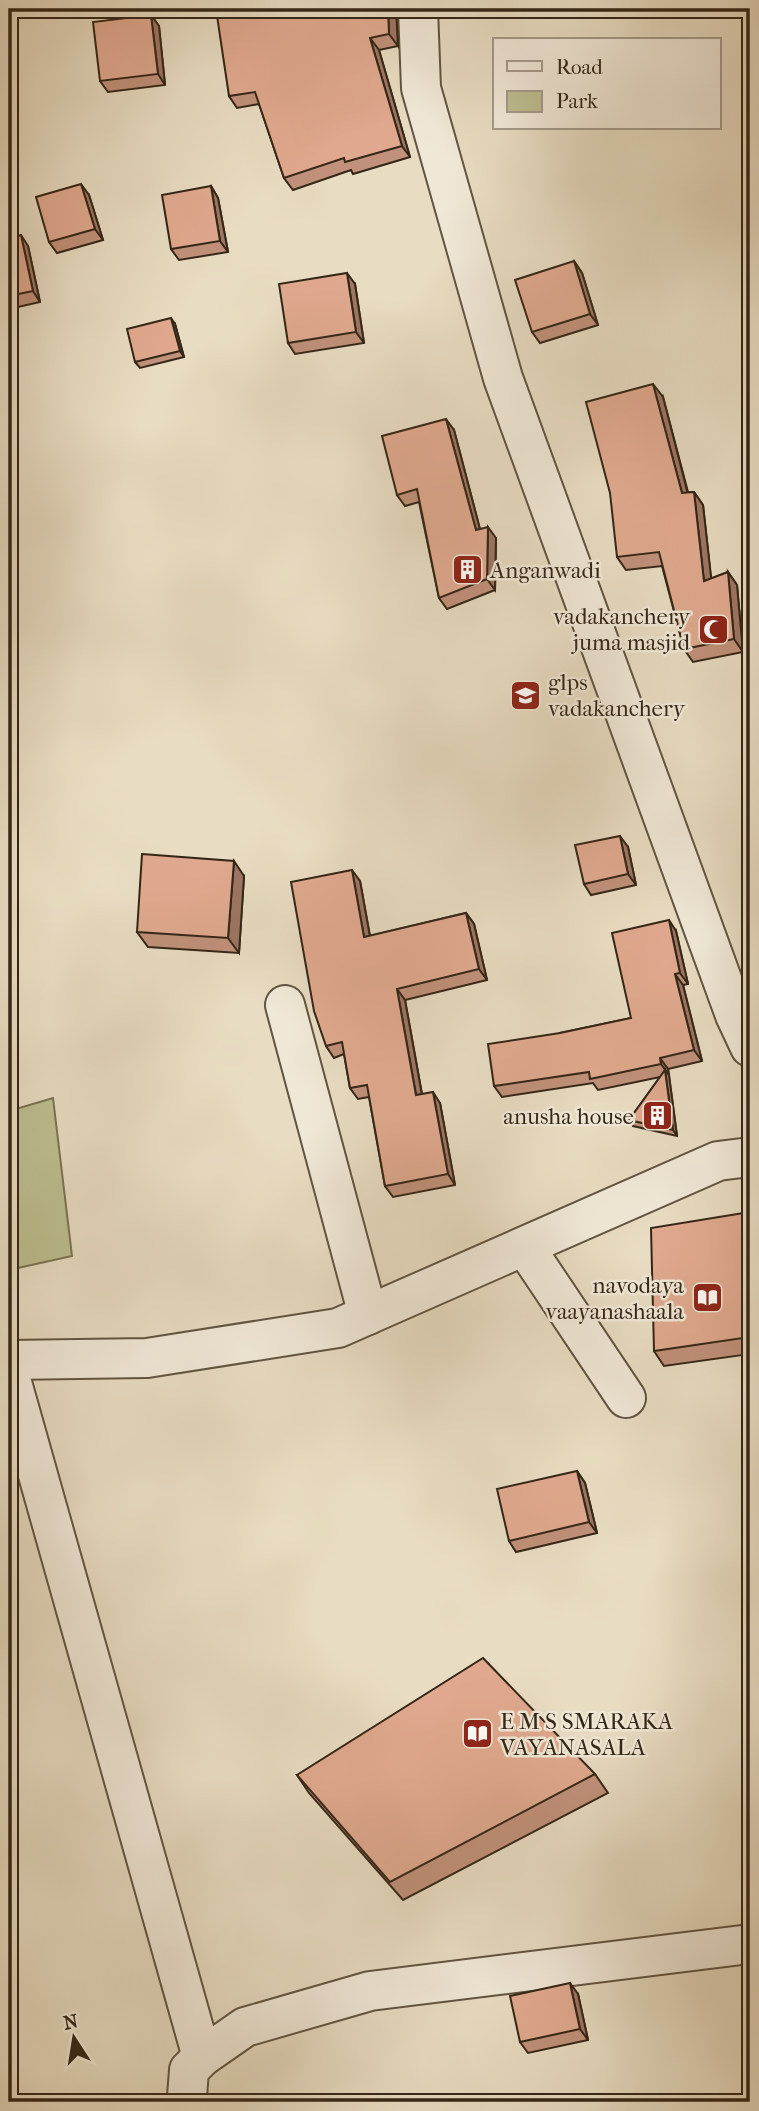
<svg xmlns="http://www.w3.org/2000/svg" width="759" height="2111" font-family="'IM FELL French Canon',serif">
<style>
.green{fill:#bdbe8f;stroke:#787252;stroke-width:2}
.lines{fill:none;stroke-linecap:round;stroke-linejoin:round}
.minor-casing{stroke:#615441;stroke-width:42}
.minor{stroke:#f0e8d7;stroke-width:38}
.wall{fill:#c1917b;stroke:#342616;stroke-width:2}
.shaded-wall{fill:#9d7664;stroke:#342616;stroke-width:2}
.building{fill:#e0a98f;stroke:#342616;stroke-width:2}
.labels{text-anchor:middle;stroke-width:5;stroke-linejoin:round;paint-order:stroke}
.poi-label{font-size:23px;fill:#342616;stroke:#f0e8d7;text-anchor:start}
</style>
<rect width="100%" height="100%" fill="#e8dcc2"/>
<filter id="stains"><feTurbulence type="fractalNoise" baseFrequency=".00286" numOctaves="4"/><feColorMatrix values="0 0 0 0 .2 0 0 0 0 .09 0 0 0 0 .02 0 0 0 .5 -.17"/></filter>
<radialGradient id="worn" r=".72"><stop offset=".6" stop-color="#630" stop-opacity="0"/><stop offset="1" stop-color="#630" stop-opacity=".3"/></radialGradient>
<polygon class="green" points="53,1098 72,1256 9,1270 9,1111"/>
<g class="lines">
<defs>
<g id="minor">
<polyline points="418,9 421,88 503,378 735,1015 750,1047"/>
<polyline points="285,1005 368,1315"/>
<polyline points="525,1247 626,1398"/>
<polyline points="9,1360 147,1358 338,1328 718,1161 750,1157"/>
<polyline points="9,1372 202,2057"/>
<polyline points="188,2102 187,2097 189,2070 202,2057 245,2027 370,1991 750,1944"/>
</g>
</defs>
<use href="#minor" class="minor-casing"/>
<use href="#minor" class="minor"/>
</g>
<g class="wall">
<polygon points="396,9 398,46 379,50 410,157 353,174 351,170 293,190 284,178 259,104 237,108 229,96"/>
<polygon points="151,15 159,26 165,85 108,92 100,81"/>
<polygon points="211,186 218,198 228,252 179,260 171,249"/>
<polygon points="89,195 103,240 57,253 49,242"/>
<polygon points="9,238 28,246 40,302 9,309"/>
<polygon points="574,261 582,273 598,325 540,343 532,332"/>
<polygon points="355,284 364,343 295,354 288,343"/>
<polygon points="175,324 184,357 140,368 135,362"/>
<polygon points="663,397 688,492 694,492 703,505 711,579 728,572 737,585 743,652 693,662 684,649 662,566 626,570 617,557"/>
<polygon points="454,430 480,529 496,538 495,590 447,609 439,598 419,502 405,506 397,495"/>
<polygon points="628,847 636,885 591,895 584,884"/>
<polygon points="244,876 239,953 148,947 137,932"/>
<polygon points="360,881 370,936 466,913 474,924 487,980 405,1000 422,1094 440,1103 455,1185 393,1197 385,1186 369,1097 358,1099 350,1088 344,1054 334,1058 326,1046"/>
<polygon points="676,931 688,984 683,985 702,1061 668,1069 677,1136 633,1126 629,1120 660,1077 598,1090 593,1083 502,1097 494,1086 560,1033 631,1018"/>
<polygon points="750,1212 750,1354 664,1366 654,1351"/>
<polygon points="577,1471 585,1483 597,1533 516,1552 509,1541"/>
<polygon points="595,1774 608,1793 403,1900 309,1793 297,1775"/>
<polygon points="578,1994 588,2040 528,2053 520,2042"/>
</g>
<g class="shaded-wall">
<polygon points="388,9 396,9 398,46 389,34"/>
<polygon points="151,15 159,26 165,85 158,74"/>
<polygon points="370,38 379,50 410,157 402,146"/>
<polygon points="81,184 89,195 103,240 95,229"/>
<polygon points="211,186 218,198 228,252 220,241"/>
<polygon points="21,235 28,246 40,302 33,291"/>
<polygon points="574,261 582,273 598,325 590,314"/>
<polygon points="347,273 355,284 364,343 356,332"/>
<polygon points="171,318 175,324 184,357 180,351"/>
<polygon points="653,384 663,397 691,506 682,493"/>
<polygon points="446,419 454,430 483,541 476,530"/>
<polygon points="694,492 703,505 713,594 704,581"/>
<polygon points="488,527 496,538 495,590 487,579"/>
<polygon points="728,572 737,585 743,652 734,639"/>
<polygon points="620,836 628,847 636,885 628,874"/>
<polygon points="234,861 244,876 239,953 228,938"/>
<polygon points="352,870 360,881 372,948 364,937"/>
<polygon points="466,913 474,924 487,980 479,969"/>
<polygon points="669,920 676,931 688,984 680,973"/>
<polygon points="675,974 683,985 702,1061 694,1050"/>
<polygon points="397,989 405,1000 424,1106 416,1095"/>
<polygon points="660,1058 668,1069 669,1075 661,1064"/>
<polygon points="665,1070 669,1075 677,1136 673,1130"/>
<polygon points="433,1092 440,1103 455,1185 448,1174"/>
<polygon points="577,1471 585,1483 597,1533 589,1522"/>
<polygon points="570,1983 578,1994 588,2040 580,2029"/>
</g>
<g class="building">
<polygon points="216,9 388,9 389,34 370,38 402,146 345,162 344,158 284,178 255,92 229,96"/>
<polygon points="151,15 158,74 100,81 93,22"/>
<polygon points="81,184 95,229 49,242 36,197"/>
<polygon points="211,186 220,241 171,249 162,195"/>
<polygon points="21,235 33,291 9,296 9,238"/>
<polygon points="574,261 590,314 532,332 515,280"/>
<polygon points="347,273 356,332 288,343 279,284"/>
<polygon points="171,318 180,351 135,362 127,329"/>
<polygon points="653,384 682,493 694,492 704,581 728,572 734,639 684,649 659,552 617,557 610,493 586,402"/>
<polygon points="446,419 476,530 488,527 487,579 439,598 417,489 397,495 382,436"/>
<polygon points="620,836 628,874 584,884 575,845"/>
<polygon points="142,854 234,861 228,938 137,932"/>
<polygon points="352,870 364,937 466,913 479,969 397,989 416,1095 433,1092 448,1174 385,1186 367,1085 350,1088 342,1042 326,1046 314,1011 291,882"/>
<polygon points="669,920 680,973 675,974 694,1050 660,1058 661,1064 590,1079 589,1072 494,1086 488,1044 560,1033 631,1018 612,933"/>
<polygon points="665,1070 673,1130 629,1120"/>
<polygon points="750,1212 750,1337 654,1351 651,1228"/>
<polygon points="577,1471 589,1522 509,1541 497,1489"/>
<polygon points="483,1658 595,1774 390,1882 297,1775"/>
<polygon points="750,1671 750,1697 745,1672"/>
<polygon points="570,1983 580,2029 520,2042 510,1996"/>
</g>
<defs>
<symbol id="building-square" viewBox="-11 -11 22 22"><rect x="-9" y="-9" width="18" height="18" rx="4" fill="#8f2418" stroke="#f0e8d7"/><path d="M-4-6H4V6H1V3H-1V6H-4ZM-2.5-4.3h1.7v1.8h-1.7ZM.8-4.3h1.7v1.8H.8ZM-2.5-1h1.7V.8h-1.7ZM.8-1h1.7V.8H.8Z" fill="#fff"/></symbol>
<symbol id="mosque-square" viewBox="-11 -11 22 22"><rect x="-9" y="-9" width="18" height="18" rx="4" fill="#8f2418" stroke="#f0e8d7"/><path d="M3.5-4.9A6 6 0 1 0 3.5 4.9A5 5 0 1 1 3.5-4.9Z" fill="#fff"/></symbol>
<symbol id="school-square" viewBox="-11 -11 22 22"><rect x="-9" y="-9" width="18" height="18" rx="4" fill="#8f2418" stroke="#f0e8d7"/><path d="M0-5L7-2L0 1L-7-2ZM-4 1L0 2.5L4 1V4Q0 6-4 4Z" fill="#fff"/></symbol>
<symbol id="library-square" viewBox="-11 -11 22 22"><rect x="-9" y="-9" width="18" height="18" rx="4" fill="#8f2418" stroke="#f0e8d7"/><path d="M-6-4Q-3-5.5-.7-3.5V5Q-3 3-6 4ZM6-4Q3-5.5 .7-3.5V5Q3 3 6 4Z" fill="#fff"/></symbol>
</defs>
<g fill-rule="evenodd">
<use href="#building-square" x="450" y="552" width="35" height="35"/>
<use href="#mosque-square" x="696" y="612" width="35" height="35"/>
<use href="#school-square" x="508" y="678" width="35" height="35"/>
<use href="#building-square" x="640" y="1098" width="35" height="35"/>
<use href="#library-square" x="690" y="1280" width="35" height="35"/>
<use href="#library-square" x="460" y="1716" width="35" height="35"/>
</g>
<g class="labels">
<g class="poi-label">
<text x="490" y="578">Anganwadi</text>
<text x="690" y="624" text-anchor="end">vadakanchery<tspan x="690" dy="26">juma masjid</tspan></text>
<text x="548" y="690">glps<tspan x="548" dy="26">vadakanchery</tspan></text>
<text x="634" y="1124" text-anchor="end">anusha house</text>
<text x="684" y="1293" text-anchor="end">navodaya<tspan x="684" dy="26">vaayanashaala</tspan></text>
<text x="500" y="1729">E M S SMARAKA<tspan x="500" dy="26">VAYANASALA</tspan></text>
</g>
</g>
<rect width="759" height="2111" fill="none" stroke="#e8dcc2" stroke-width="35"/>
<rect x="10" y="10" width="738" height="2090" fill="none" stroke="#342616" stroke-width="3.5"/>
<rect x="18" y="18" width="724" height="2076" fill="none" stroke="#342616" stroke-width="2"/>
<rect x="493" y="38" width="228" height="91" fill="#f0e8d7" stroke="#a59a8a" stroke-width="2"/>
<rect x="507" y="61" width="35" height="10" fill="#f0e8d7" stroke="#a59a8a" stroke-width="2"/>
<text x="556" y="74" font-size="21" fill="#342616">Road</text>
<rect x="507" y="91" width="35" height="21" fill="#bdbe8f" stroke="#a59a8a" stroke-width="2"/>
<text x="556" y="108" font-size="21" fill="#342616">Park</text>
<g transform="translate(74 2038) rotate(348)" stroke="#f0e8d7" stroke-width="5" paint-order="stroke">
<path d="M0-5L12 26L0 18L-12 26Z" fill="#342616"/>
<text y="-10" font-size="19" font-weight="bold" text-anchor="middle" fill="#342616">N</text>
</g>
<rect width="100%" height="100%" filter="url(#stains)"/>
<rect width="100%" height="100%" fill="url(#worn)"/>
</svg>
